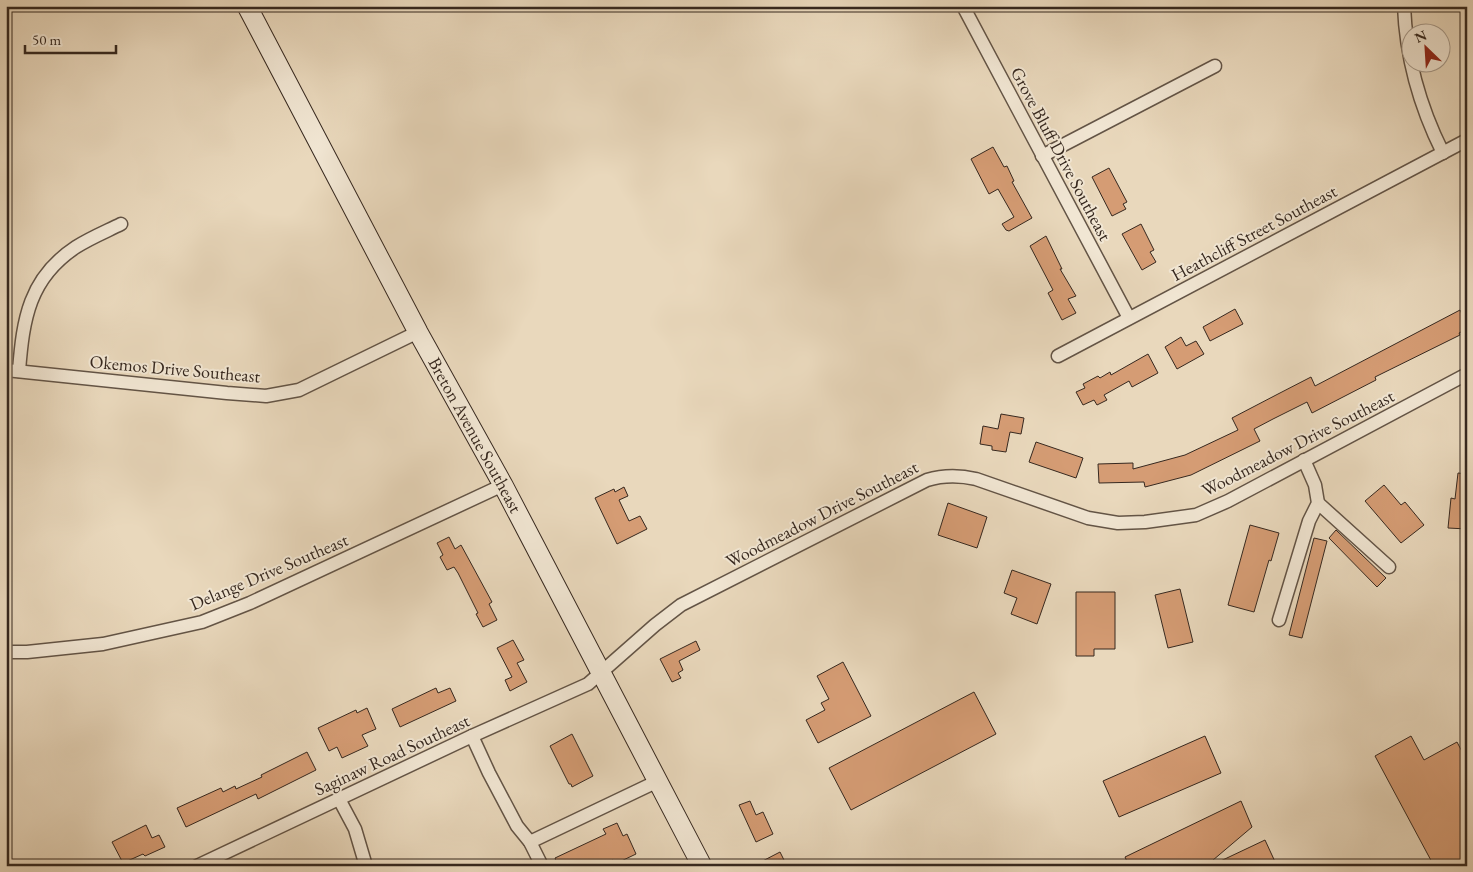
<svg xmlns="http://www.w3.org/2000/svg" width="1473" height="872" font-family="'EB Garamond',serif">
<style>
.building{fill:#d59c74;stroke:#36281f}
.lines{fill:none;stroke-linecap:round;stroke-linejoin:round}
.minor-casing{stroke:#635446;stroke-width:15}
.secondary-casing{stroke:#36281f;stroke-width:21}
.minor{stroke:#f1e6d3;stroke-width:12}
.secondary{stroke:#f1e6d3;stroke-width:19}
.labels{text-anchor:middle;stroke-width:4;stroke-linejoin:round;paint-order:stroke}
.street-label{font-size:18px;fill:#36281f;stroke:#f1e6d3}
</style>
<rect width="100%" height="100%" fill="#e9d8bc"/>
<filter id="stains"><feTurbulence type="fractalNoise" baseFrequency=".004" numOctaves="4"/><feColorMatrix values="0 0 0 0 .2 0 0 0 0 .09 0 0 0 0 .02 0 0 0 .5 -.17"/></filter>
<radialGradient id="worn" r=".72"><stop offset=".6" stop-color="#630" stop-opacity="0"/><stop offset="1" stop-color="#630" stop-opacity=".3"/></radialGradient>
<g class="building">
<polygon points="993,147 1004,167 1007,166 1014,181 1012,182 1032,218 1009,231 1006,230 1002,224 1014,217 998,189 989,194 971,159"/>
<polygon points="1109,168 1127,202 1123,204 1126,209 1112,216 1092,177"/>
<polygon points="1141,224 1154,250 1150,252 1156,262 1142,270 1122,234"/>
<polygon points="1046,236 1062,269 1060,269 1076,296 1068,299 1076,313 1062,320 1048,293 1053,290 1030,246"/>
<polygon points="1235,309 1243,324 1210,341 1203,327"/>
<polygon points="1460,310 1467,324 1467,329 1459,333 1460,335 1375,377 1376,380 1312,413 1307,402 1273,419 1254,429 1260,441 1191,475 1145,487 1144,482 1099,483 1098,464 1133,463 1133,469 1185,455 1238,430 1232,418 1278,394 1311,377 1315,386"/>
<polygon points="1181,337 1186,346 1196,341 1204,354 1177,369 1165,347"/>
<polygon points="1148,354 1158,373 1132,387 1129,381 1104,395 1107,400 1097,405 1094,400 1083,405 1076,392 1085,388 1083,384 1098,376 1100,378 1110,372 1111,375"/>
<polygon points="1001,414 1024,418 1021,434 1010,432 1006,452 992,450 992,446 980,444 983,426 998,429"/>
<polygon points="1036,442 1083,458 1076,478 1029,462"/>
<polygon points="1458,473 1467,474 1467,529 1448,528 1451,498 1455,499"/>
<polygon points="1384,485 1401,505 1405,502 1424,525 1401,543 1365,501"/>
<polygon points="624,487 628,496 619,500 629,521 640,516 647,529 617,544 595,498 614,489 615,492"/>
<polygon points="948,503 987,517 977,548 938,535"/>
<polygon points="1250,525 1279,533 1271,561 1269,560 1254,612 1228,605"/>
<polygon points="1336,530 1386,578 1377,587 1329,538"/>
<polygon points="449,537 455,549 461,545 492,602 489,604 497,620 483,627 476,614 478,613 458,573 454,567 447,570 440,557 443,555 437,543"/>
<polygon points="1314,538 1327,541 1302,638 1289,635"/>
<polygon points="1012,570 1051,584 1037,624 1011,614 1017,598 1004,593"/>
<polygon points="1180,589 1193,642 1168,648 1155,595"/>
<polygon points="1076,592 1115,592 1115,649 1094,649 1094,656 1076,656"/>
<polygon points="513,640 524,660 517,663 527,682 510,691 505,680 512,677 497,648"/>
<polygon points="696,641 700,650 679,661 683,670 678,673 681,678 672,682 660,659"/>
<polygon points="843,662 871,716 818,743 806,720 825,710 821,703 829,699 817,676"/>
<polygon points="436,688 438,693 450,688 456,701 400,727 392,709"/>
<polygon points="974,692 996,734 851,810 829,768"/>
<polygon points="367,708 376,729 362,735 368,746 342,758 337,747 329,751 318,728 356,710 357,713"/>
<polygon points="572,734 593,776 572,787 571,784 569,784 550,746"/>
<polygon points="1205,736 1221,773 1119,817 1103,781"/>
<polygon points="1411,736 1424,760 1457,742 1467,761 1467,866 1434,866 1375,756"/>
<polygon points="307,752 316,770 258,799 256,794 186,827 177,808 221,788 223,792 235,786 236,789 262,777 261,775"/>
<polygon points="750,801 756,815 763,812 773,834 756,842 739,805"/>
<polygon points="1241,801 1252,827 1206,866 1129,866 1125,857"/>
<polygon points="617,823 623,836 627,834 636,854 615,864 613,860 601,866 558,866 555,858 606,834 603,829"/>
<polygon points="146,825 152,838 159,835 165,847 145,856 143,854 123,863 112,842"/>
<polygon points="1265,840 1277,866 1210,866"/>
<polygon points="780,852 787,866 753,866"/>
</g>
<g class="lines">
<defs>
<g id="minor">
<polyline points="963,6 1129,318"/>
<path d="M1404,6C1406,58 1420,107 1443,153"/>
<polyline points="1042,156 1215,66"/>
<polyline points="1058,356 1467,140"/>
<polyline points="6,370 227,393 266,396 299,390 418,332"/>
<path d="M19,371C23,319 29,278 76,247C90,238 107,231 121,224"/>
<polyline points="1318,503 1389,567"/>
<polyline points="1279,620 1309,521 1318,503 1315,485 1304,460"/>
<polyline points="6,652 27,652 103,644 202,622 250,603 503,485"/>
<polyline points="472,736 489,773 517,826 530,842 542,866"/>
<polyline points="339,799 355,829 366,866"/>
<polyline points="530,842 658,781"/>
<path d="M197,866L472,736L588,684L655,625L681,605L927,480C944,475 958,475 976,479L1088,518L1118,523L1145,522L1196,515L1228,501L1467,374"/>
</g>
<g id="secondary">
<path id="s1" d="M247,6L418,332L503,485L702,866"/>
</g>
</defs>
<use href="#minor" class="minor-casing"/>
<use href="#secondary" class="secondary-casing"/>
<use href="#minor" class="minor"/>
<use href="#secondary" class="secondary"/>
</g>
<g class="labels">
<g class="street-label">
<text transform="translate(1061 154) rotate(62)" y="6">Grove Bluff Drive Southeast</text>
<text transform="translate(1254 233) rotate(-28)" y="6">Heathcliff Street Southeast</text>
<text transform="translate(175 369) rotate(5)" y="6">Okemos Drive Southeast</text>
<text dy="6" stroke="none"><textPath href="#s1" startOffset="486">Breton Avenue Southeast</textPath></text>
<text transform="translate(1298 443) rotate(-27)" y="6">Woodmeadow Drive Southeast</text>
<text transform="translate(822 514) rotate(-27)" y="6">Woodmeadow Drive Southeast</text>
<text transform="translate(269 572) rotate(-23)" y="6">Delange Drive Southeast</text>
<text transform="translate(392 755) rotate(-25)" y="6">Saginaw Road Southeast</text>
</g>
</g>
<rect width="1473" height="872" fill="none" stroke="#e9d8bc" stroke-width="25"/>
<rect x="8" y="8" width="1458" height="857" fill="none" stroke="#36281f" stroke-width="2.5"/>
<rect x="12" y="12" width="1448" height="847" fill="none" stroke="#36281f"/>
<g transform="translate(1426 48) rotate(335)"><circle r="24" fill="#f1e6d3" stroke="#a69a8b"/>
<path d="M0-4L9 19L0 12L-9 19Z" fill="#8f2418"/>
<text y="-8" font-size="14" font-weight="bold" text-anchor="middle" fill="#36281f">N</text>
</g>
<path d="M25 45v8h91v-8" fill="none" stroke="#36281f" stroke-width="2.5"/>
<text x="32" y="45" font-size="15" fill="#36281f" stroke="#f1e6d3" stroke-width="4" paint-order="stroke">50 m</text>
<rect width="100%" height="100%" filter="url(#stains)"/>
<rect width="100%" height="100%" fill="url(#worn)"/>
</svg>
